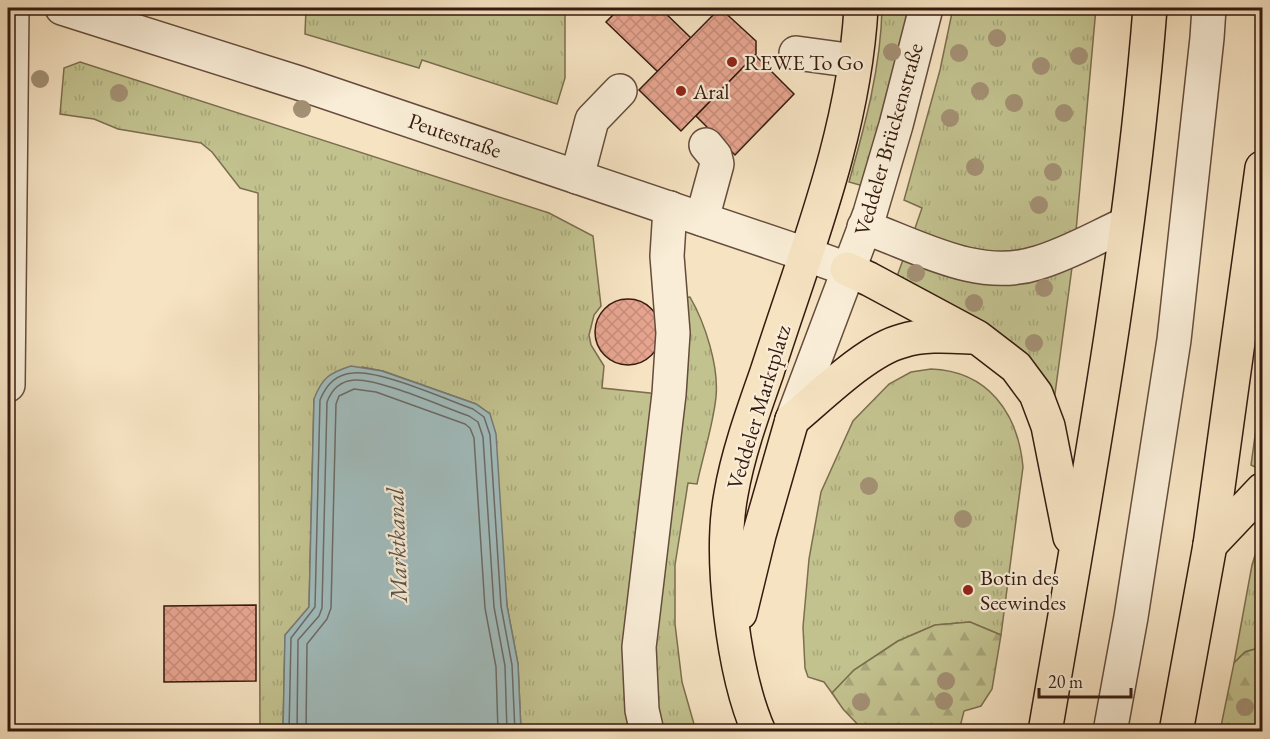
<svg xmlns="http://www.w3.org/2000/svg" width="1270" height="739" font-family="'EB Garamond',serif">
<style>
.grass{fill:url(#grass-tufts);stroke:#7c6e4f;stroke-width:1.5}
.forest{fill:url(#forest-firs);stroke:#7c6e4f;stroke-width:1.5}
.water{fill:#a1bcbd;stroke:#767b77;stroke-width:1.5}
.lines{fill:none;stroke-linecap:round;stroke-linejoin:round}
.shore{stroke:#6b6b66;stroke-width:1.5}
.building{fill:url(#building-cross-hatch);stroke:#351a0f;stroke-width:1.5}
.minor-casing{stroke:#654c3c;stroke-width:36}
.major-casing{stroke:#351a0f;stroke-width:36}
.highway-casing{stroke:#351a0f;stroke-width:36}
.minor{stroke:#f9edd7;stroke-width:33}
.major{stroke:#f6e3c2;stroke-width:33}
.highway{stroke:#f6e3c2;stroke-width:33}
.tree{fill:#a39074}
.poi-dot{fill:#8f2418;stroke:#f9edd7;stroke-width:2}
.labels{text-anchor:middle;stroke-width:4.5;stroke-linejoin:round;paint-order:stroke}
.poi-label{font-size:22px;fill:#351a0f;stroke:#f9edd7;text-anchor:start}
.street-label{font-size:22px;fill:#351a0f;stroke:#f9edd7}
.water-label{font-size:24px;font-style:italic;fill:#5b534c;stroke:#f9edd7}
</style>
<defs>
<pattern id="grass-tufts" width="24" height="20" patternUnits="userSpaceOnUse" patternTransform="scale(1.5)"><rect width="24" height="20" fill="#c2c28f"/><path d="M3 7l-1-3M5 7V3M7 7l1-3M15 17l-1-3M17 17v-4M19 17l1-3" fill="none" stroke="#a7a67a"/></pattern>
<pattern id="forest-firs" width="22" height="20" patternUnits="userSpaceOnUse" patternTransform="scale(1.5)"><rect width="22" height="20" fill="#c2c28f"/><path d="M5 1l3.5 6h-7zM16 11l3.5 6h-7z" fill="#a7a67a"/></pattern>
<pattern id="building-cross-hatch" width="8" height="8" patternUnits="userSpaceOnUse" patternTransform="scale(1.5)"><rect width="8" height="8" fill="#e7a590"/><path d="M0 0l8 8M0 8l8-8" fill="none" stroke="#c78d7b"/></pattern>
</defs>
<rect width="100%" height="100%" fill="#f6e3c2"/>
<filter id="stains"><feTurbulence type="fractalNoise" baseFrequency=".00333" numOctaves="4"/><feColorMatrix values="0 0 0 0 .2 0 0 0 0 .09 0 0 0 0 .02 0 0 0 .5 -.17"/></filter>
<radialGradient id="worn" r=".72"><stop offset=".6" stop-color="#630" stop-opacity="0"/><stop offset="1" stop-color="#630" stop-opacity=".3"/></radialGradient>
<g class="grass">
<polygon points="306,8 565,8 565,78 557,104 422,60 419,68 305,34"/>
<path d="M882,8H913L867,187L849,182C865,125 881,67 882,8Z"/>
<polygon points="953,8 1096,8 1076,231 1008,263 912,237 922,208 904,200 940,70"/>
<polygon points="80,62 549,213 593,236 601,306 594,315 589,335 591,345 604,366 602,388 659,394 636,731 521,731 518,664 507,606 490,414 476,404 383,371 362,367 314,399 309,607 285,635 283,731 260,731 258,193 240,188 212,152 201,143 118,129 94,119 60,114 64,68"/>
<polygon points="904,257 1073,260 1054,401 896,279"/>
<path d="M690,297C705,323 719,366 716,397C713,426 703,455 697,484L688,483L675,565V624L682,682L696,731L656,732L649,647L684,298Z"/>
<path d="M931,369C988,371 1018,413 1023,467L1001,635L970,622L935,625L898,641L854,670L832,693L824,682L808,677L805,668L803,627L809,559L821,492L853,421L889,384L911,372Z"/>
<polygon points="1262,385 1262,461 1259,466 1255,467 1251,465"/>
<polygon points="1262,533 1262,647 1245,652 1234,663 1252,565"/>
</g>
<g class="forest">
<polygon points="970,622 1001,635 992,689 981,706 964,711 959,731 864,731 843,709 832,693 854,670 898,641 935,625"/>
<polygon points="1262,647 1262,731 1220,731 1234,663 1245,652"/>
</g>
<path class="water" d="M351,366L382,371L476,404L490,414L496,434L507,606L518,664L521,731H283L285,635L309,607L314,399C322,378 329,373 351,366Z"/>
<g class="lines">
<g class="shore">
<path d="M289,732L291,638L315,607L320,400C326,385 336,374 353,373C380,370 445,399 473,409L484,417L490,435L501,606L512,665L515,732"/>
<path d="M297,732L298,640L319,616L322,608L327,402C332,389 340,381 354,380C378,378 443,407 469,416L478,422L483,437L494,607L505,666L507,732"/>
<polyline points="306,732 307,644 327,619 331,608 336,404 339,396 354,389 376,392 465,424 470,428 474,438 485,608 496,667 498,732"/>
</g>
</g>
<g class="building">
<polygon points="620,8 660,8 691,38 658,72 606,22"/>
<polygon points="720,8 756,41 756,54 681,131 639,90"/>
<polygon points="755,55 794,94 735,155 696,116"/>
<circle cx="628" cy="332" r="33"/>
<polygon points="256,605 256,681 164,682 164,606"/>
</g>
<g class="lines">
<defs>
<g id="minor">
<polyline points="62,8 299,83 805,254 847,269"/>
<polyline points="796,53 855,61"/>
<polyline points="577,177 592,120 620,91"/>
<polyline points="702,219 717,164 715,156 706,145"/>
<path d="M864,227C918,246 978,282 1037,263C1068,254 1097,237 1126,224"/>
<polyline points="8,385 12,8"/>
<polyline points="792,420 870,213 896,125 926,8"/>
<polyline points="647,732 642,710 639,647 669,394 673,333 667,256 670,208"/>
<polyline points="1110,732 1131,617 1174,340 1207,38 1209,8"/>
</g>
<g id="major">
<polyline points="740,613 759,535 792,420"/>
<path d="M759,732C733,673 719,557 731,494C738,453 753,412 767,372C805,253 854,134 861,8"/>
</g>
<g id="highway">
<polyline points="847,269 869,279 977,337 1016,367 1036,394 1048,426 1070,537"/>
<path d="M792,420C821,396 867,350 902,341C924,334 949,336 972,337"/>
<polyline points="1210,545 1262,490"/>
<path d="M1045,732C1086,491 1131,251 1150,8"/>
<polyline points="1176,732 1210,545 1262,168"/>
</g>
</defs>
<use href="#minor" class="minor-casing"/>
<use href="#major" class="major-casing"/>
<use href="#highway" class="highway-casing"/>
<use href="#minor" class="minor"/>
<use href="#major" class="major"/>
<use href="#highway" class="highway"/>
</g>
<g class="tree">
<circle cx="997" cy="38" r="9"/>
<circle cx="892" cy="52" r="9"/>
<circle cx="959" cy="53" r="9"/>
<circle cx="1079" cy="56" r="9"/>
<circle cx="1041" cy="66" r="9"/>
<circle cx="40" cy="79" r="9"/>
<circle cx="980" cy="91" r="9"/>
<circle cx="119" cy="93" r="9"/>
<circle cx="1014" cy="103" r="9"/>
<circle cx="302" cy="109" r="9"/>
<circle cx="1064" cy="113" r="9"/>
<circle cx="950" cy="118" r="9"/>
<circle cx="975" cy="167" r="9"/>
<circle cx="1053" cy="172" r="9"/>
<circle cx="1039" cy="205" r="9"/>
<circle cx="916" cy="273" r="9"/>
<circle cx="1044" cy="288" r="9"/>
<circle cx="974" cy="303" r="9"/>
<circle cx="1034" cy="343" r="9"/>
<circle cx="869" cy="486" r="9"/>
<circle cx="963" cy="519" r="9"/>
<circle cx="946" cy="681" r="9"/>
<circle cx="944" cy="701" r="9"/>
<circle cx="861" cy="702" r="9"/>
<circle cx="1245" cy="707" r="9"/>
</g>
<g class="poi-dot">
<circle cx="732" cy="62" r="6"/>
<circle cx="681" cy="91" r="6"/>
<circle cx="968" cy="590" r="6"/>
</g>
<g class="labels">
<g class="poi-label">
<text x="744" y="70">REWE To Go</text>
<text x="693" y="99">Aral</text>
<text x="980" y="585">Botin des<tspan x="980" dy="25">Seewindes</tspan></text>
</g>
<g class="street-label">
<text transform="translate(455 135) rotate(19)" y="8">Peutestraße</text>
<text transform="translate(888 139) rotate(-74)" y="8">Veddeler Brückenstraße</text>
<text transform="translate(758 407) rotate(-73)" y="8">Veddeler Marktplatz</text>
</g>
<g class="water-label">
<text transform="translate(397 545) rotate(-92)" y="8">Marktkanal</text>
</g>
</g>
<rect width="1270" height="739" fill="none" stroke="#f6e3c2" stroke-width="30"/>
<rect x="9" y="9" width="1252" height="721" fill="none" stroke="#351a0f" stroke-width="3"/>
<rect x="15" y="15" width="1240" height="709" fill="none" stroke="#351a0f" stroke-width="1.5"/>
<path d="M1039 688v9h92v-9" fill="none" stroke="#351a0f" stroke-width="3"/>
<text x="1048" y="688" font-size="18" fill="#351a0f" stroke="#f9edd7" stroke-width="4.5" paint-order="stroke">20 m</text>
<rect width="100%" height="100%" filter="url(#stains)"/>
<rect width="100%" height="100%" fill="url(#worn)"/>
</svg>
